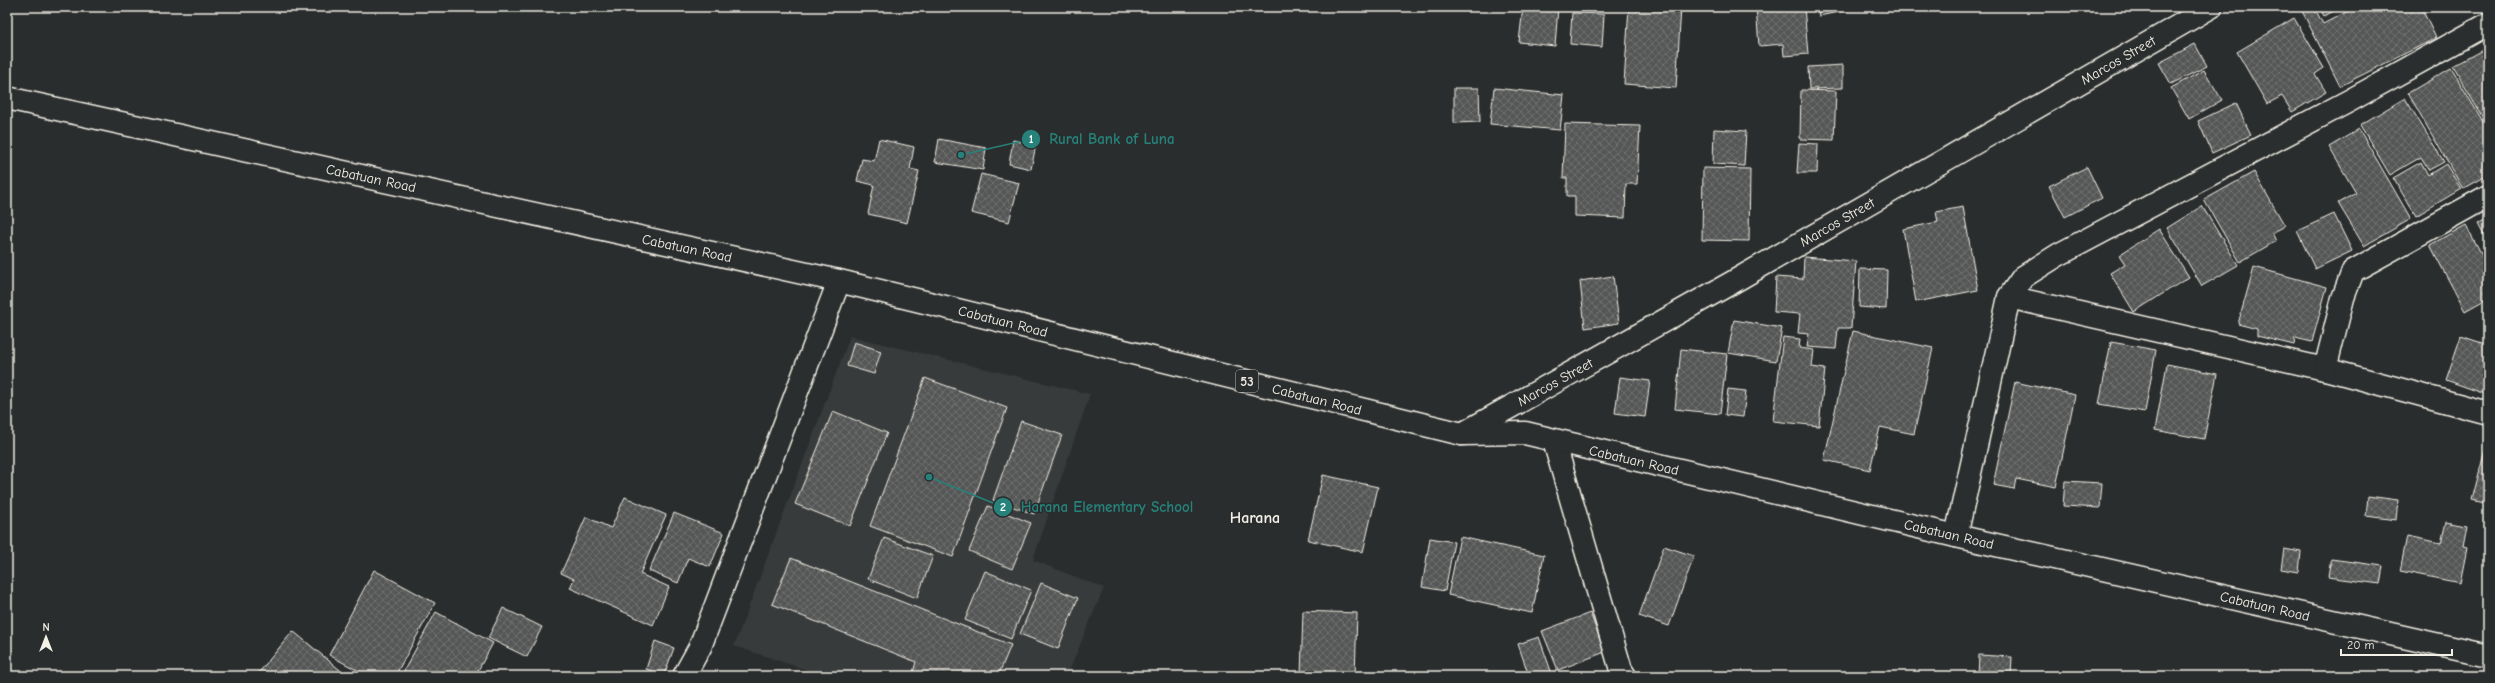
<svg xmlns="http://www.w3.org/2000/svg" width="2495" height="683" font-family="'Comic Neue',sans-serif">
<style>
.built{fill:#373a3a}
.building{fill:url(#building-cross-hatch);stroke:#f4f1e8}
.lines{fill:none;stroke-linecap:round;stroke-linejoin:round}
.minor-casing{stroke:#f4f1e8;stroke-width:25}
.highway-casing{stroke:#f4f1e8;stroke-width:25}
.minor{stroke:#2a2d2e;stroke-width:22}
.highway{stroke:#2a2d2e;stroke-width:22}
.labels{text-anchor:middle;stroke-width:3;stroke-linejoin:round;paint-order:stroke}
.shield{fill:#2a2d2e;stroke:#b7b6b0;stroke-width:1}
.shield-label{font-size:13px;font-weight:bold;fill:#f4f1e8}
.street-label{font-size:14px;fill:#f4f1e8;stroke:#2a2d2e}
.quarter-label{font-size:16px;font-weight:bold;fill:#f4f1e8;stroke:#2a2d2e}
.leader{fill:none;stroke:#26827a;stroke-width:1.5}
.callout-dot{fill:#26827a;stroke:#2a2d2e;stroke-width:1.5}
.mark-label{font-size:12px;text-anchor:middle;font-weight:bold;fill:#fff}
.callout-label{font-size:15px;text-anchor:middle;font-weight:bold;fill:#26827a;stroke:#2a2d2e;stroke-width:3;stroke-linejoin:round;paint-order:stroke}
</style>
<defs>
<pattern id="building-cross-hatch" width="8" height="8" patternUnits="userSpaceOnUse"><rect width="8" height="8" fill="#555756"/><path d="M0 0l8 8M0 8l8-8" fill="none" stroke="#6e706e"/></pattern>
</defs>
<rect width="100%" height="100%" fill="#2a2d2e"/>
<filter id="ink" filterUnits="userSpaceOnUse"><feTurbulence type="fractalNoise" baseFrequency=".025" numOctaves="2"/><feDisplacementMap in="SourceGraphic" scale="8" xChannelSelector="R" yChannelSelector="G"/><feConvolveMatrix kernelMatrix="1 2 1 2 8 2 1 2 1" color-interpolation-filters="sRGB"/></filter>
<g filter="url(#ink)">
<polygon class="built" points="850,336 1090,394 1033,560 1104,588 1067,676 825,676 734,646"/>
<g class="building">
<polygon points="1523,7 1558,7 1555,46 1519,42"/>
<polygon points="1585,7 1605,7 1604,10"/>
<polygon points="1629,7 1681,7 1676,88 1624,84"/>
<polygon points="1756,7 1804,7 1808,54 1784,56 1783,44 1759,46"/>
<polygon points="1817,7 1863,7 1819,16"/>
<polygon points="2300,7 2314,7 2323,24 2356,7 2421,7 2436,38 2340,86"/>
<polygon points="2319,7 2342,7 2324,16"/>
<polygon points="1572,13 1604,14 1602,47 1570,44"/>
<polygon points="2294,18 2324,68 2315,74 2326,92 2292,112 2282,96 2267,104 2237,52"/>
<polygon points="2195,44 2207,66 2171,84 2159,63"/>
<polygon points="2488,47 2488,116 2483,118 2453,66"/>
<polygon points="1843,65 1843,88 1809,89 1808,67"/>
<polygon points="2451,68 2488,130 2488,175 2463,189 2408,93"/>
<polygon points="2204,70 2222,100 2189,119 2171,88"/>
<polygon points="1454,88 1479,88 1480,122 1454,123"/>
<polygon points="1494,88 1564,95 1560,130 1490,124"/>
<polygon points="1801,90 1836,91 1834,140 1800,139"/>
<polygon points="2405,98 2444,162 2429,170 2421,157 2390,175 2360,125"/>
<polygon points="2236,103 2251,135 2212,153 2198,121"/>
<polygon points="1565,124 1640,126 1637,184 1626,184 1625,218 1575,216 1575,196 1567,196 1567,178 1563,178"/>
<polygon points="1714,129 1746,131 1744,166 1713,164"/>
<polygon points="2359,129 2411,219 2364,246 2338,203 2356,193 2329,147"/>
<polygon points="879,139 914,147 910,169 919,171 907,223 868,214 874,185 857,181 862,159 874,161"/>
<polygon points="939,139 986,148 983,170 935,162"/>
<polygon points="1013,140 1036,145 1031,169 1009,164"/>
<polygon points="1799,143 1818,144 1817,173 1797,173"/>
<polygon points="2421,162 2428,175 2446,164 2461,189 2416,216 2393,178"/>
<polygon points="2087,167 2102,198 2065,217 2049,186"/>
<polygon points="1703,168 1750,169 1749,241 1702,240"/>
<polygon points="2254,172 2285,226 2272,233 2276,241 2240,262 2204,200"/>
<polygon points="981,174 1019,183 1009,222 971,213"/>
<polygon points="2202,206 2238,265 2202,286 2167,228"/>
<polygon points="1963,207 1978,290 1916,302 1903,229 1938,222 1936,212"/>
<polygon points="2334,214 2352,251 2315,269 2297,231"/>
<polygon points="2488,219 2488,243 2478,224"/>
<polygon points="2466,225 2488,266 2488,298 2465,311 2430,245"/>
<polygon points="2159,229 2189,277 2134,312 2110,273 2125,264 2119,255"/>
<polygon points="1804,257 1856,261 1851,328 1838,328 1836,349 1807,347 1809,334 1798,333 1800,314 1774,312 1776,277 1803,279"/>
<polygon points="2254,267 2327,287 2312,342 2295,338 2294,345 2257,336 2257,329 2238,324"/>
<polygon points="1860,269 1887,270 1886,309 1859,307"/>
<polygon points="1613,276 1619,323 1585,328 1580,281"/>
<polygon points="1734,320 1782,328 1776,361 1728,353"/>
<polygon points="1853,331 1933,348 1914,434 1880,427 1870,470 1824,460"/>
<polygon points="2461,336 2488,345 2488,395 2446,380"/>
<polygon points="1783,337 1800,339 1799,348 1814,350 1812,367 1825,369 1819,426 1773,421"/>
<polygon points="854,342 881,351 874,374 847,366"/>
<polygon points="2111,342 2156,350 2145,412 2099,404"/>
<polygon points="1681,349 1727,354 1720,414 1675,409"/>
<polygon points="2167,364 2217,374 2204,439 2155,430"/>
<polygon points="1620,377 1650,381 1645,417 1615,413"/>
<polygon points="925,378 1007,408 953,557 870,526"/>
<polygon points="2015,382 2075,395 2056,487 2016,479 2014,489 1993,485"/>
<polygon points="1728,389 1746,391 1743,417 1725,415"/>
<polygon points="833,411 887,433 850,526 795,504"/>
<polygon points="1021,421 1062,435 1034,514 993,500"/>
<polygon points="2486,446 2488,447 2488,504 2472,500"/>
<polygon points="1323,475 1378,487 1363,552 1308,540"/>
<polygon points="2065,481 2102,483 2100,508 2063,506"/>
<polygon points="2368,496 2398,500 2396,520 2366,516"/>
<polygon points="625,497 666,515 640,574 669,587 653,625 570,588 574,579 561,573 586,517 611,528"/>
<polygon points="988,506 1031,523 1012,569 969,551"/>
<polygon points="674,513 724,533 710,567 688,558 678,583 649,571"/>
<polygon points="2446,522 2467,526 2463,547 2467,548 2460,583 2400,571 2407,536 2441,543"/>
<polygon points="1460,537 1544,555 1532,613 1448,595"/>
<polygon points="884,538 933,556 917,598 868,579"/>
<polygon points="1430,538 1454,542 1445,591 1422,587"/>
<polygon points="1664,546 1694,556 1669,626 1639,616"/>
<polygon points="2284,549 2301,552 2299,572 2281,569"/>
<polygon points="791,558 1011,645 998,676 912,676 916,662 772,604"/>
<polygon points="2331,559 2383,566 2380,584 2328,577"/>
<polygon points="374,570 435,603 395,676 368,676 329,655"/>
<polygon points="985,571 1031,590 1011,639 965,620"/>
<polygon points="1041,583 1078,598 1058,649 1020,634"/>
<polygon points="503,608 542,627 527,657 488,638"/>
<polygon points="1303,611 1357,613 1355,676 1301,676"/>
<polygon points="436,612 493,643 475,676 401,676"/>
<polygon points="1590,613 1605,652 1558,670 1542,631"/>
<polygon points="293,631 340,670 335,676 256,676"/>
<polygon points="1539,637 1552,674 1529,676 1518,644"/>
<polygon points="655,641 674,648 664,675 646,669"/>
<polygon points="1979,655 2012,657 2011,676 1978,676"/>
</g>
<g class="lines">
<defs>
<g id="minor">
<polyline points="2009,297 2325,369 2488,413"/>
<polyline points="2325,369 2343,298 2353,271 2488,196"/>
<polyline points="1462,434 1733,282 2211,7"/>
<polyline points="1554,441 1621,670 1625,676"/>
<polyline points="1956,536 2009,297 2023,277 2058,255 2349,101 2488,24"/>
<polyline points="684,676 700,647 839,281"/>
</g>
<polyline id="highway" points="7,98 839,281 1462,434 1525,433 1956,536 2488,656"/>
</defs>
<use href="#minor" class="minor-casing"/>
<use href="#highway" class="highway-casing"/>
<use href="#minor" class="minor"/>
<use href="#highway" class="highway"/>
</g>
</g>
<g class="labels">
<rect class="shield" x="1236" y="370" width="22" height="22" rx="3"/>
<g class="shield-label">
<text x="1247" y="386">53</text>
</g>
<g class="street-label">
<text transform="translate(2118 60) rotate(-30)" y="5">Marcos Street</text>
<text transform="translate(371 178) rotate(12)" y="5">Cabatuan Road</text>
<text transform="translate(1837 222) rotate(-30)" y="5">Marcos Street</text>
<text transform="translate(687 248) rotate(12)" y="5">Cabatuan Road</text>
<text transform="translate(1003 321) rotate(14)" y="5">Cabatuan Road</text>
<text transform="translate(1555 382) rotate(-29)" y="5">Marcos Street</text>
<text transform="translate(1317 399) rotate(14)" y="5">Cabatuan Road</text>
<text transform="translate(1634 460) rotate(13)" y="5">Cabatuan Road</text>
<text transform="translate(1949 534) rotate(13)" y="5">Cabatuan Road</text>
<text transform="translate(2265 606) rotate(13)" y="5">Cabatuan Road</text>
</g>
<g class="quarter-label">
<text x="1255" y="523">Harana</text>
</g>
</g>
<path class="leader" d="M961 155L1031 139M929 477L1003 507"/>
<g class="callout-dot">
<circle cx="961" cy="155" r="4"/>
<circle cx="929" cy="477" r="4"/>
<circle cx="1031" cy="139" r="10"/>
<circle cx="1003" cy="507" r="10"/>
</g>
<g class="mark-label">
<text x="1031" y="143">1</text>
<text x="1003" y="511">2</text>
</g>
<g class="callout-label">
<text x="1112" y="144">Rural Bank of Luna</text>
<text x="1107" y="512">Harana Elementary School</text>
</g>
<rect width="2495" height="683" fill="none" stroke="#2a2d2e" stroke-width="24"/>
<rect x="12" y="12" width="2471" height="659" fill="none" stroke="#f4f1e8" stroke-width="1.5" filter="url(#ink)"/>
<g transform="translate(46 637)" stroke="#2a2d2e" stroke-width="3" paint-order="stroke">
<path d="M0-3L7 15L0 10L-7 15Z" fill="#f4f1e8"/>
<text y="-6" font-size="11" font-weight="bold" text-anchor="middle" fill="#f4f1e8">N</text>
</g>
<path d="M2341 649v6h111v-6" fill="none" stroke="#f4f1e8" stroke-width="2"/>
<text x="2347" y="649" font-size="12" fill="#f4f1e8" stroke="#2a2d2e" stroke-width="3" paint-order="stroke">20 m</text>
</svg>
